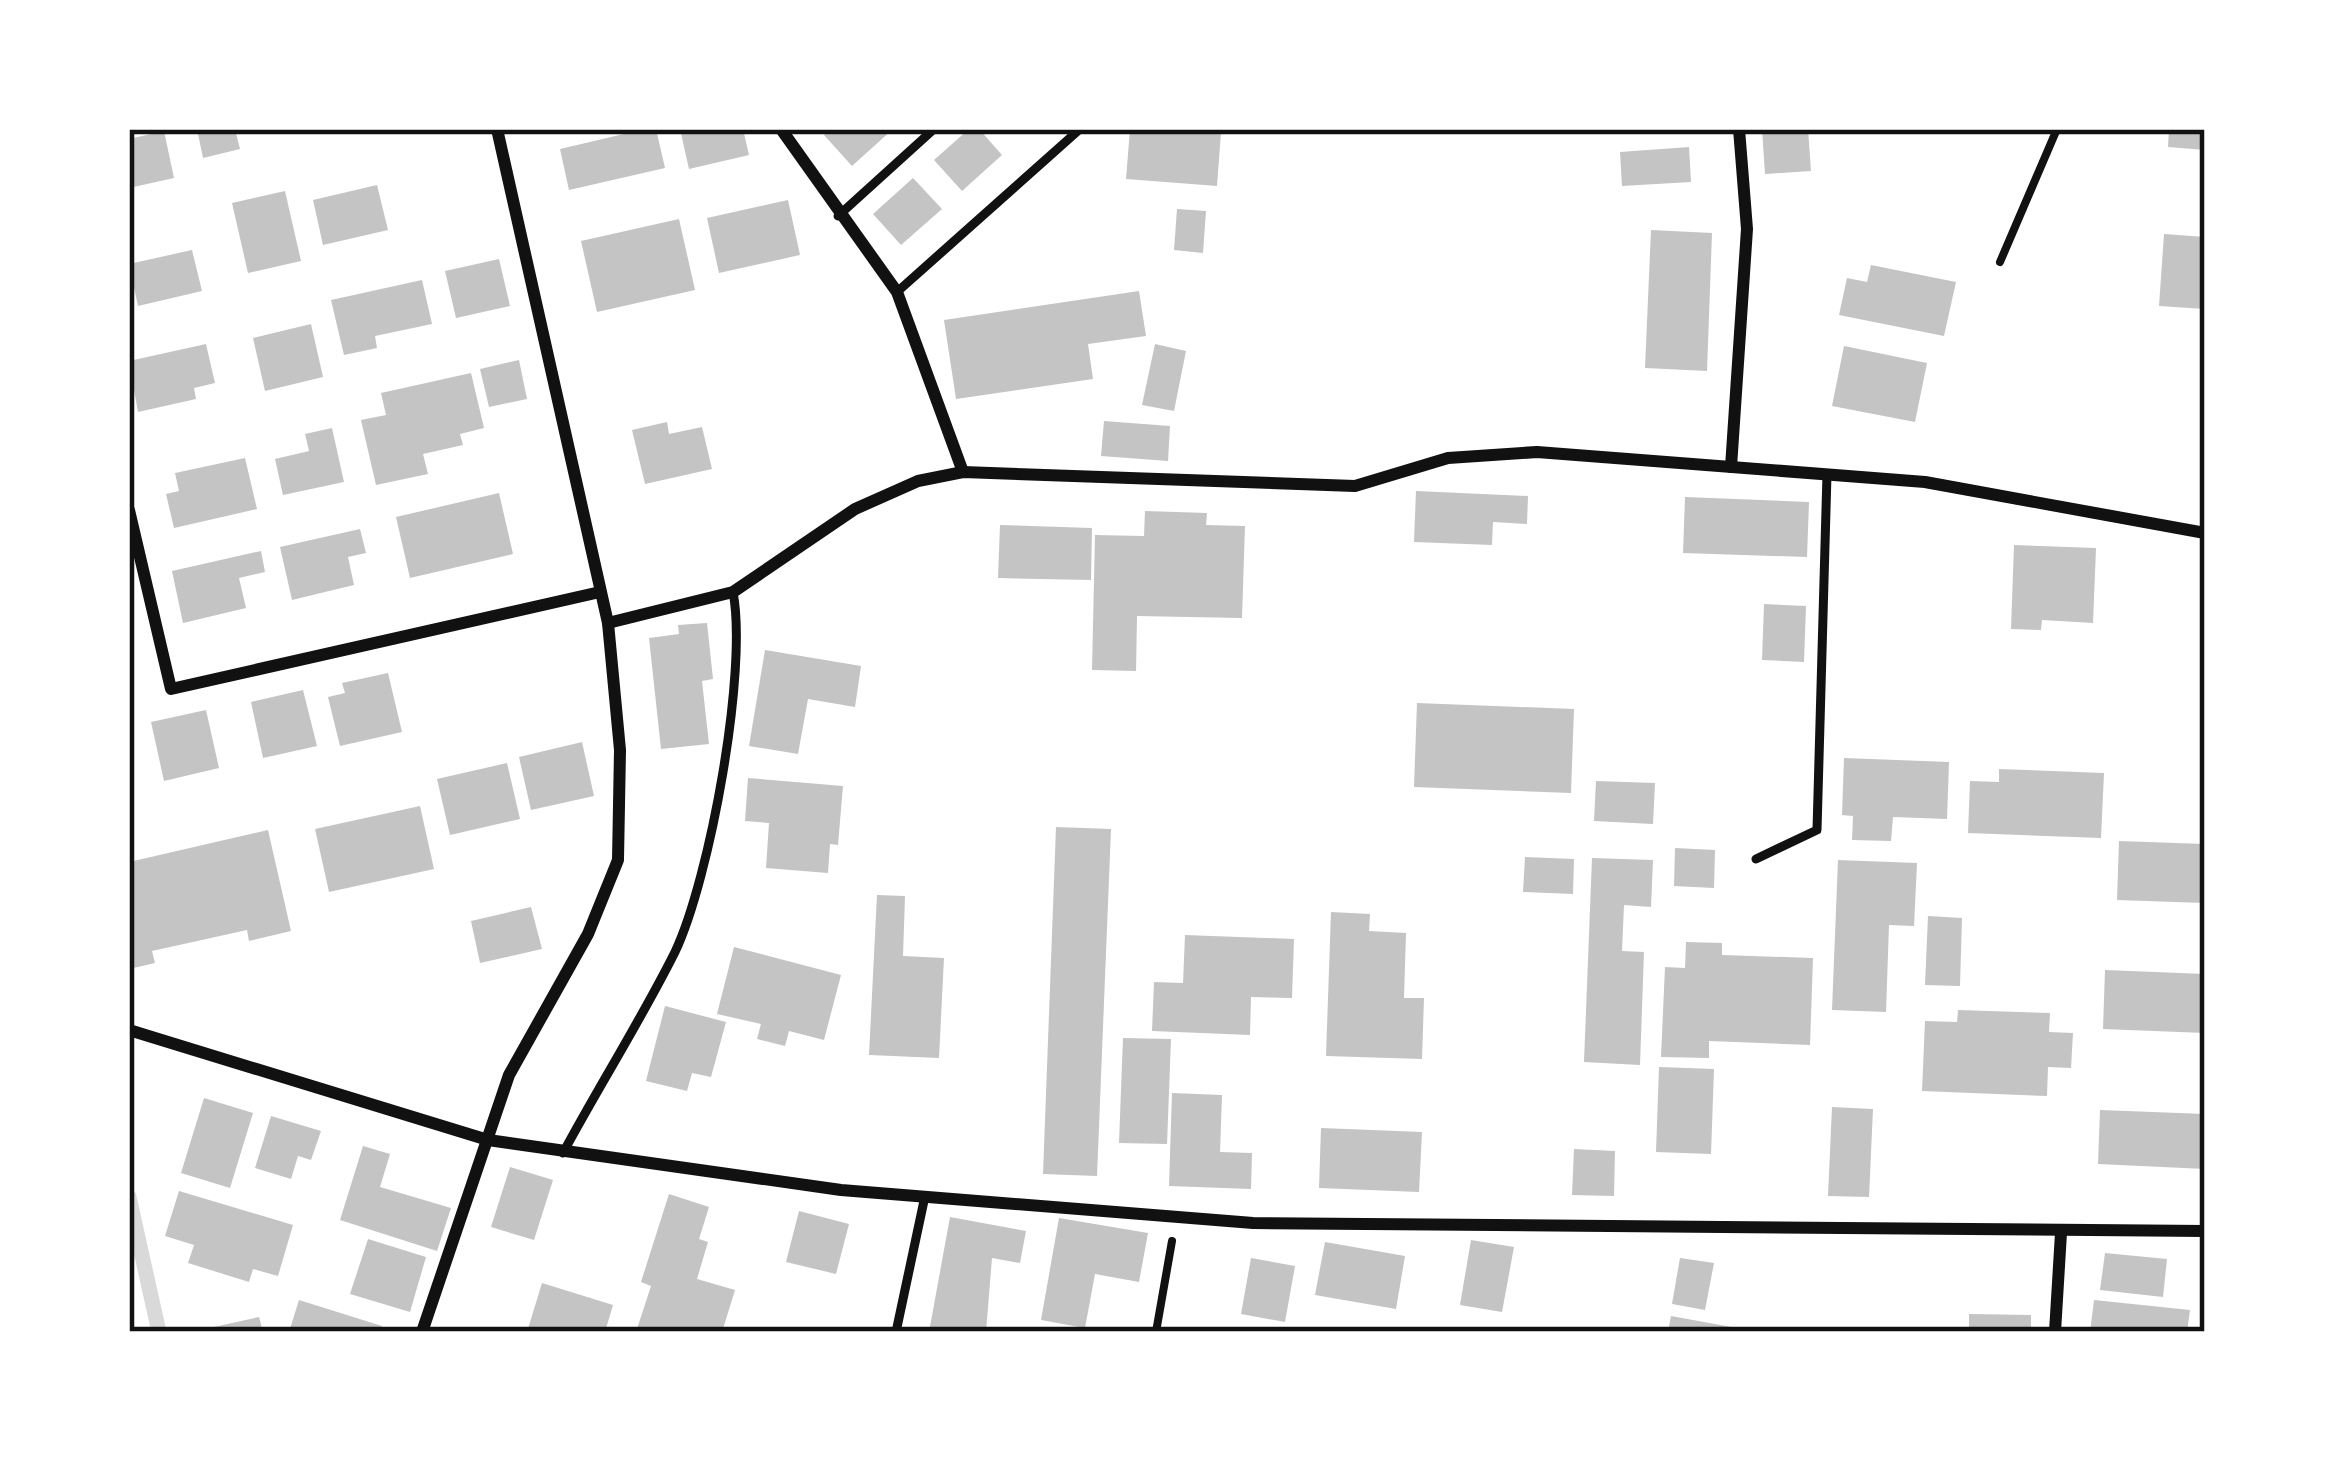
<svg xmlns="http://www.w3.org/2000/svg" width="2334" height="1461" font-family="'IBM Plex Serif',serif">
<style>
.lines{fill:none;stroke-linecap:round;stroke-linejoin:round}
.stream{stroke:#d9d9d9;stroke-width:15}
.building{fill:#c4c4c4}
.path{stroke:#111;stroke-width:8}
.service{stroke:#111;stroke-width:9}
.minor{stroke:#111;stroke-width:12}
.neatline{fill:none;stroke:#111;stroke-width:4.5}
</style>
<rect width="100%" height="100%" fill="#fff"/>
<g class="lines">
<polyline class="stream" points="129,1197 159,1332"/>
</g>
<g class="building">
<polygon points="197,129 235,129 240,149 203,158"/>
<polygon points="645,129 656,129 665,168 569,190 560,149"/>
<polygon points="680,129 743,129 749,155 689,169"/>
<polygon points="830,129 893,129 852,166 824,135"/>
<polygon points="969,129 979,129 1002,155 962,191 934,160"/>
<polygon points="1130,129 1221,132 1217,186 1126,179"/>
<polygon points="1762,129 1808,129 1811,171 1765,174"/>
<polygon points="2169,129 2205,129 2205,150 2168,147"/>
<polygon points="164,131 174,178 129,188 129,139"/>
<polygon points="1689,147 1691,182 1622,186 1620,152"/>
<polygon points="913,178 942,209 901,245 873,214"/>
<polygon points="377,185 388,230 323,245 313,200"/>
<polygon points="285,191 301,261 248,273 232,203"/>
<polygon points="788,200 800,255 719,273 707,218"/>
<polygon points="1177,209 1206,211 1203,253 1174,250"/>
<polygon points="679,219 695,290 597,312 581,241"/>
<polygon points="1651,230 1712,233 1707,371 1645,368"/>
<polygon points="2164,234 2205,237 2205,309 2159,306"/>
<polygon points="192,250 202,291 138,306 129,264"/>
<polygon points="499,259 510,306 456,318 445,271"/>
<polygon points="1871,265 1956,282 1944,336 1839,315 1847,278 1867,282"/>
<polygon points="422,280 432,324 375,336 377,348 344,355 331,300"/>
<polygon points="1139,291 1146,336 1088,344 1093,379 956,399 944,320"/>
<polygon points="311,324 323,377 265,391 253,338"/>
<polygon points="206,344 215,383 194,388 196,399 138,412 129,361"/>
<polygon points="1155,344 1186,351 1174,411 1142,405"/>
<polygon points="1844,346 1927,363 1915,422 1832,406"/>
<polygon points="519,360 527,399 489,407 480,369"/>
<polygon points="471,373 484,428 460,434 463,445 423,454 428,474 376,485 361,420 386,415 381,393"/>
<polygon points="1104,421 1170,426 1168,461 1101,456"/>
<polygon points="667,422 669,434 702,427 712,469 645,484 632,430"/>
<polygon points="332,428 344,482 283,495 275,459 309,451 305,434"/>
<polygon points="245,458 257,509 174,528 166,494 179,491 175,473"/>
<polygon points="1416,491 1528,496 1527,524 1493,522 1492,545 1414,542"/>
<polygon points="499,493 513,554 410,578 396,517"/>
<polygon points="1685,497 1809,502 1807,557 1683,553"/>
<polygon points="1145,511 1207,513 1206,525 1245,526 1242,618 1137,616 1136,671 1092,670 1095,535 1144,536"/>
<polygon points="1000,525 1092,528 1091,580 998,578"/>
<polygon points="360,529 366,553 348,557 354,585 292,600 280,547"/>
<polygon points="2014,545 2096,548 2093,623 2042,620 2041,630 2011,629"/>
<polygon points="261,551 265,572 239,578 246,608 183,623 172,571"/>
<polygon points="1764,604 1806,606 1804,662 1762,660"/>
<polygon points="707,623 713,679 702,681 709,744 661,749 649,638 679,634 678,625"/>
<polygon points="765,650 861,666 855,707 808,699 798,754 749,746"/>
<polygon points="388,673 402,732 340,746 328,697 345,693 342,683"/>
<polygon points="303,690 317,746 263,758 251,702"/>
<polygon points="1417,703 1574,709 1571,793 1414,787"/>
<polygon points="206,710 219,768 164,781 151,722"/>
<polygon points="582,742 594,796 531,810 519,757"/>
<polygon points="1844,758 1949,762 1947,819 1893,817 1891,841 1852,840 1853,816 1842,815"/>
<polygon points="507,763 520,819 450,835 437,779"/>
<polygon points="1999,769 2104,773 2101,838 1968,833 1970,781 1999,782"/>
<polygon points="748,778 843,786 838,845 830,844 828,873 766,868 769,823 745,821"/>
<polygon points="1596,781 1655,783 1653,824 1594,821"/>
<polygon points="420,806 434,869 329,892 315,829"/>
<polygon points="1056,827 1111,829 1097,1176 1043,1174"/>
<polygon points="268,830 291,931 249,941 247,930 152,951 155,963 129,969 129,862"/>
<polygon points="2119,841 2205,844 2205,903 2117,900"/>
<polygon points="1675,848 1715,850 1714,888 1674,886"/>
<polygon points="1525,857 1574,859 1573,894 1523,892"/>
<polygon points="1592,858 1653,860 1651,907 1624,905 1622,951 1644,952 1640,1065 1584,1062"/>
<polygon points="1838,860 1917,863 1914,926 1889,925 1886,1012 1832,1010"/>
<polygon points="877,895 905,896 903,956 944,958 939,1058 869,1055"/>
<polygon points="531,907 542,949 480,963 471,921"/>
<polygon points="1331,912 1370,914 1369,931 1406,933 1404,998 1424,998 1422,1059 1326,1056"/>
<polygon points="1928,916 1962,918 1960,986 1925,985"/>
<polygon points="1185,935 1294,939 1292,998 1251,997 1250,1035 1152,1031 1154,982 1183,983"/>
<polygon points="1686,942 1722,943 1722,955 1813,958 1810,1045 1709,1041 1709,1058 1661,1057 1665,967 1685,968"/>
<polygon points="734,947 841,975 824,1040 789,1031 785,1046 757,1039 761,1024 717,1014"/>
<polygon points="2105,970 2205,974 2205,1033 2103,1029"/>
<polygon points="665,1006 726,1022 711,1077 692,1073 687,1091 646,1081"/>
<polygon points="1958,1010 2050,1013 2049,1032 2073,1033 2071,1068 2048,1067 2047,1096 1922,1091 1925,1021 1957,1022"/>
<polygon points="1123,1038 1171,1039 1167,1144 1119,1143"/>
<polygon points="1659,1067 1714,1069 1711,1154 1656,1152"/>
<polygon points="1172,1093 1222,1095 1220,1152 1252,1153 1251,1189 1169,1186"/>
<polygon points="204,1098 253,1113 230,1188 181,1173"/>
<polygon points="1832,1107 1873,1109 1869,1197 1828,1196"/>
<polygon points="2100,1110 2205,1114 2205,1169 2098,1164"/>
<polygon points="271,1116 321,1131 311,1160 298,1156 291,1179 255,1168"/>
<polygon points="1321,1128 1422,1132 1419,1192 1319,1188"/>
<polygon points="363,1146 390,1154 380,1187 451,1208 437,1251 340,1220"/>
<polygon points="1574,1149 1615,1151 1614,1196 1572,1195"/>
<polygon points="510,1167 553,1180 534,1240 491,1227"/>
<polygon points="179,1191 293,1225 278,1276 253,1269 249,1282 188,1263 194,1245 165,1236"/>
<polygon points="669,1194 709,1207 699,1239 708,1242 697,1279 735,1290 722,1332 636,1332 651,1286 641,1282"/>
<polygon points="799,1211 849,1224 836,1274 786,1262"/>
<polygon points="950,1217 1026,1231 1020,1263 992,1258 986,1332 929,1332"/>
<polygon points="1059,1218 1148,1233 1139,1282 1095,1274 1085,1328 1041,1320"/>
<polygon points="368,1239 426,1257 410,1312 350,1294"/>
<polygon points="1471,1240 1514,1247 1502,1312 1460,1305"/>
<polygon points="1325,1242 1405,1256 1396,1309 1315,1295"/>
<polygon points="2105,1253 2167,1259 2163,1297 2100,1290"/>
<polygon points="1251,1258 1295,1266 1285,1322 1241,1314"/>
<polygon points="1680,1258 1714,1263 1705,1310 1672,1304"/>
<polygon points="542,1283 613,1305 605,1332 527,1332"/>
<polygon points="299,1300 382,1326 380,1332 289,1332"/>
<polygon points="2094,1300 2190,1310 2187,1332 2090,1332"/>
<polygon points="1969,1314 2031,1315 2031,1332 1969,1332"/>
<polygon points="1671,1316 1748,1330 1748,1332 1668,1332"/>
<polygon points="259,1317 263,1332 200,1332 200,1330"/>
</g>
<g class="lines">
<g class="path">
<polyline points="2000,262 2057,129"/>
<polyline points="1156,1332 1172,1241"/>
</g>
<g class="service">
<polyline points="838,216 934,129"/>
<polyline points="897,292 1080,129"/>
<polyline points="1756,859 1817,830 1827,474"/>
<path d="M563,1153C599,1086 641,1020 675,952C710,878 748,670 733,592"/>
<polyline points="896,1332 925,1196"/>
</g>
<g class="minor">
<polyline points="781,129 897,292 963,472"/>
<polyline points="1731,467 1747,229 1739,129"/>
<polyline points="129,510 171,689 600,592"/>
<polyline points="608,623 733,592 855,509 918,481 963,472 1355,486 1448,458 1537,452 1925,482 2205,533"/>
<polyline points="129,1030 488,1140 841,1190 1253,1223 2205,1231"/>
<polyline points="422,1332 509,1075 588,934 618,860 620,750 608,623 497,129"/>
<polyline points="2055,1332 2061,1233"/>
</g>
</g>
<rect width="2334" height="1461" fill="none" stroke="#ffffff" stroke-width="264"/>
<rect x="132" y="132" width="2070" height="1197" class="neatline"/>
</svg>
